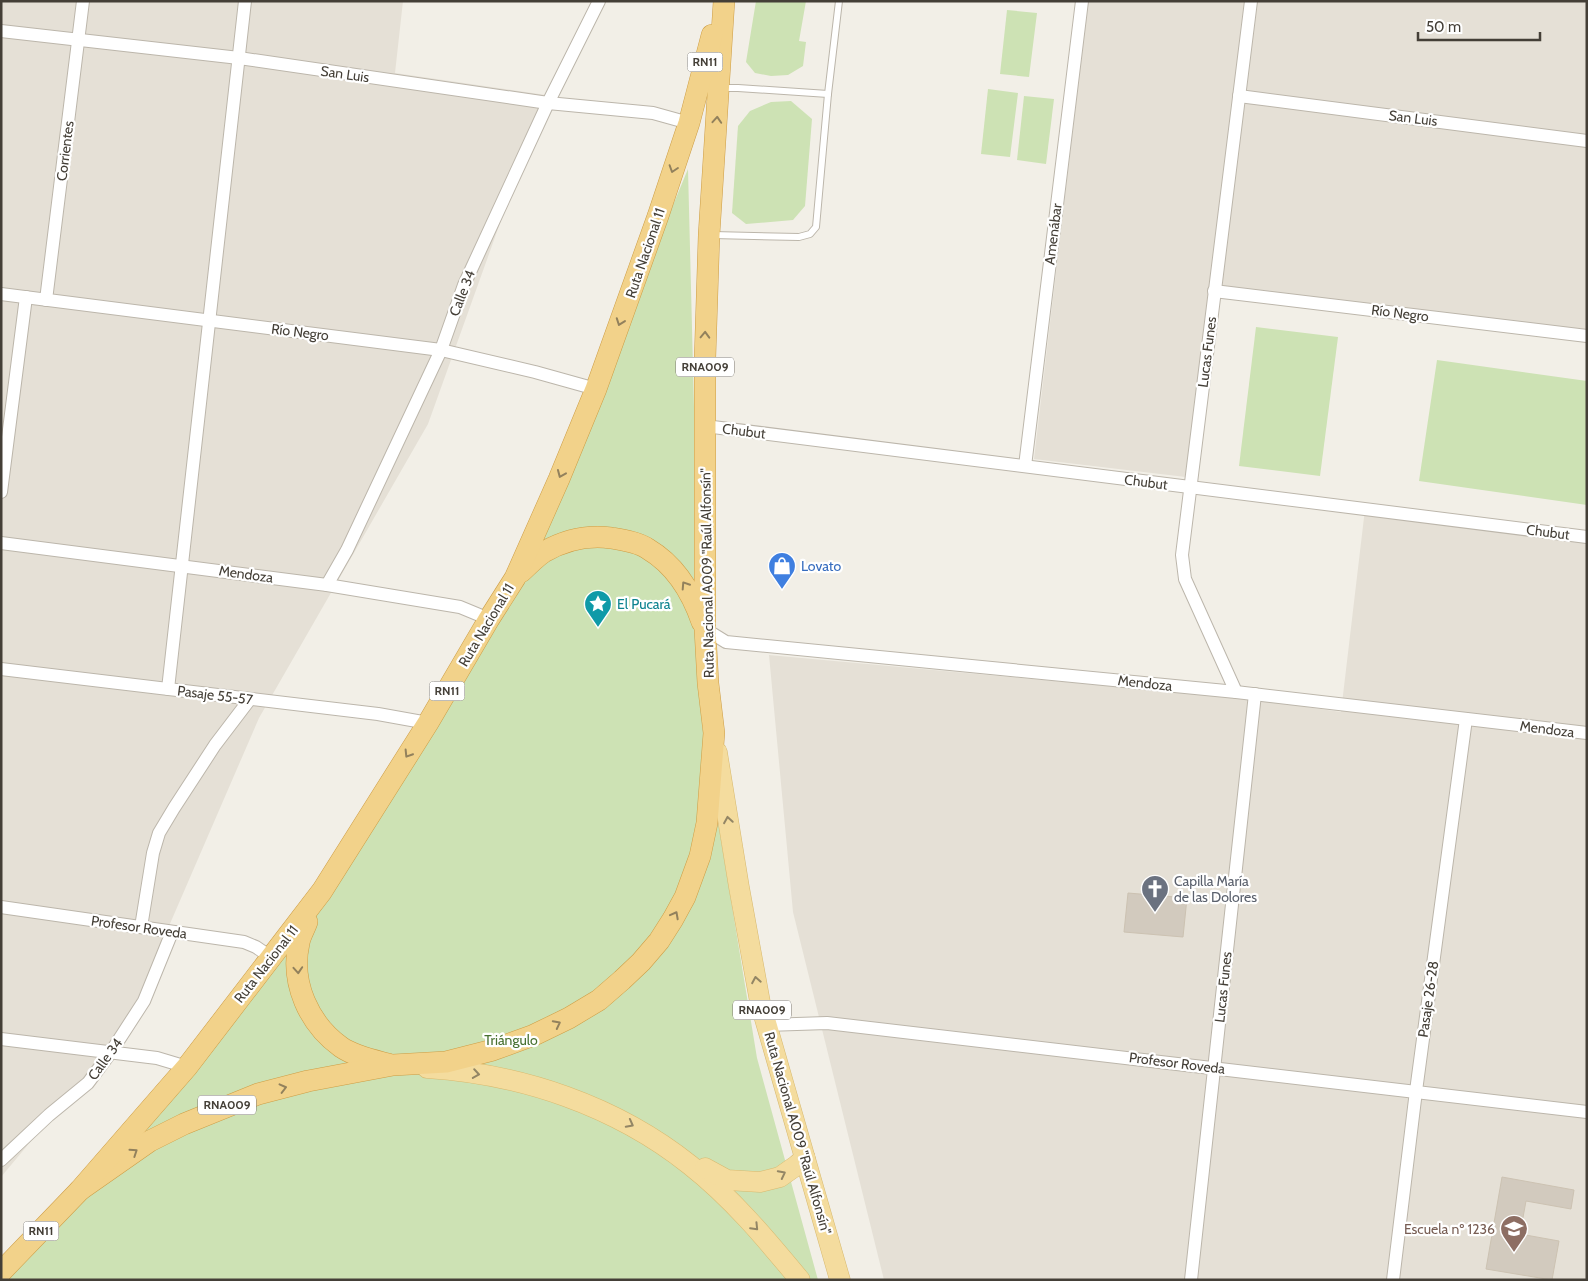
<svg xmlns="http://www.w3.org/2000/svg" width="1588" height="1281" font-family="Cabin,sans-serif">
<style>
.residential{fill:#e5e0d6}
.green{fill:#cde2b4}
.building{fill:#d2cabe;stroke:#ccc2b2}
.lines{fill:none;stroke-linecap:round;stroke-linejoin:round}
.service-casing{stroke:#bcb6ab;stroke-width:8}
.minor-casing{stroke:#bcb6ab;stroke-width:14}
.primary-casing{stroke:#d7b96f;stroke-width:21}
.trunk-casing{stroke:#cd9d45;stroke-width:22}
.service{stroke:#fff;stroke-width:6}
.minor{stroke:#fff;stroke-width:12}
.primary{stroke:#f4dc9e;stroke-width:20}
.trunk{stroke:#f2d28a;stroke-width:21}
.oneway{stroke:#92815c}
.oneway2{stroke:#938665}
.labels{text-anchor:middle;stroke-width:4.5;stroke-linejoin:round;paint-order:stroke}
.shield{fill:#fff;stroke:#7c7973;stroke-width:1}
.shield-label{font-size:12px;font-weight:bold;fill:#443f37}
.street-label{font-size:14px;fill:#443f37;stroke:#fff}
.shop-label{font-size:14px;fill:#366cbe;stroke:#fff;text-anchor:start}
.culture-label{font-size:14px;fill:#0d838f;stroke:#fff;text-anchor:start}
.worship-label{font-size:14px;fill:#5b616d;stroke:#fff;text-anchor:start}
.park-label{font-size:14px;fill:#477030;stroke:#fff}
.education-label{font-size:14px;fill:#785e54;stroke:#fff;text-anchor:end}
</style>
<rect width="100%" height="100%" fill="#f2efe7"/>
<g class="residential">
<polygon points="1,1 403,1 395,73 546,95 428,424 259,718 124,1030 1,1177"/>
<polygon points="1088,1 1587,1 1587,333 1218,289 1194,478 1034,459"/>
<polygon points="1365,509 1587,538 1587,1280 884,1280 793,912 769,655 1251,699 1341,712"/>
</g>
<g class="green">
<polygon points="756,1 806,1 799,41 806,42 803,66 788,75 771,76 755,73 746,62"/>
<polygon points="1007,10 1037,13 1029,77 1000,74"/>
<polygon points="988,89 1018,93 1010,157 981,154"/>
<polygon points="1024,96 1054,99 1046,164 1017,160"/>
<polygon points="791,101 812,119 805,206 793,220 746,224 732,213 738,126 750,111 771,102"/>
<polygon points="688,169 702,724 757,1058 818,1280 1,1280 272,958 489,619 559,479"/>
<polygon points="1256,327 1338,337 1320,476 1239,466"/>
<polygon points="1437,360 1587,381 1587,505 1419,481"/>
</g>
<g class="building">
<polygon points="1128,893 1187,898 1183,937 1124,932"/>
<polygon points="1502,1177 1574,1190 1571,1209 1526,1201 1520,1234 1559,1241 1552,1280 1486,1269"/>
</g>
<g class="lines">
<defs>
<g id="service">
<polyline points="722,88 738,88 828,94"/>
<polyline points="713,235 799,237 810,234 816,227 828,94 839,1"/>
</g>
<g id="minor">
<polyline points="1,31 239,58 548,103 653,113 689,123"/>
<polyline points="1239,96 1587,141"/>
<polyline points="1214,291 1587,336"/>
<polyline points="1,294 441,350 535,372 596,389"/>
<polyline points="46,300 83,1"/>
<polyline points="705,426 1587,537"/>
<polyline points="1025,466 1082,1"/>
<polyline points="1,492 26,297"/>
<polyline points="1,543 327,585 460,607 489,619"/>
<polyline points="327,585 347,550 441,350 464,285 548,103 599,1"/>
<polyline points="705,629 726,642 1236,692 1587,733"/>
<polyline points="1,669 378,714 428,723"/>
<polyline points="168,689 245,1"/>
<polyline points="1236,692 1185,579 1182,555 1251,1"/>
<polyline points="1,907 244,942 256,947 272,958"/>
<polyline points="141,927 153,853 159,833 174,808 215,745 250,699"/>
<polyline points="766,1025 827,1023 1587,1112"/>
<polyline points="1,1039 157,1058 187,1067"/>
<polyline points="1,1160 49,1115 88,1083 111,1052 144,1001 172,932"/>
<polyline points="1191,1280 1255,694"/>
<polyline points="1393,1280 1416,1091 1466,719"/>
</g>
<g id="primary">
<polyline points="717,752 739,887 760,1002 840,1280"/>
<path d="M427,1068C522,1074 616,1106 690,1165C732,1198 766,1239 800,1280"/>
<polyline points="705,1168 727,1180 760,1182 780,1177 797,1165 805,1158"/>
</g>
<g id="trunk">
<path d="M521,572C529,565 536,557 544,552C565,540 588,535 611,538C623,540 638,542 648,549C675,565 692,593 702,622"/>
<path d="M307,922C305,928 300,936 299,943C290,983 309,1024 341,1047C354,1056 373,1060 388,1064"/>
<polyline points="80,1190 150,1141 184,1124 258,1094 308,1081 393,1065 446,1062 493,1050 534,1035 569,1018 599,1000 622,980 641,962 659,941 673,919 685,897 700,856 707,823 714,733 708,683 705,629 705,359 709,235 724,1"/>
<polyline points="1,1272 80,1190 187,1067 322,891 428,723 489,619 515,578 559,479 596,389 658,216 689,123 712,35"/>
</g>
</defs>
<use href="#service" class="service-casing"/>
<use href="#minor" class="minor-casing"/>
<use href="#primary" class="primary-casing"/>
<use href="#trunk" class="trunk-casing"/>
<use href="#service" class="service"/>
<use href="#minor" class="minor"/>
<use href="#primary" class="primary"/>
<use href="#trunk" class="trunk"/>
</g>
<defs><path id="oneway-chevron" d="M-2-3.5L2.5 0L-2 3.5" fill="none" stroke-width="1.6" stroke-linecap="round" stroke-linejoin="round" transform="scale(1.25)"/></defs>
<g class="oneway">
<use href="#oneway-chevron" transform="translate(717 120) rotate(-86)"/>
<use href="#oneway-chevron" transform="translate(673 169) rotate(108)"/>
<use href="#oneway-chevron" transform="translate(620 322) rotate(110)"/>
<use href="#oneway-chevron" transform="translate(705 335) rotate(-88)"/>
<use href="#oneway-chevron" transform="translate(561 474) rotate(113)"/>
<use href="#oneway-chevron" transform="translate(685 585) rotate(-123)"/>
<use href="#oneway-chevron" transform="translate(408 754) rotate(122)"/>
<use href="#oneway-chevron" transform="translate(675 915) rotate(-62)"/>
<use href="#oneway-chevron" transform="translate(298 970) rotate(86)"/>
<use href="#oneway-chevron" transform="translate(557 1024) rotate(-27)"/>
<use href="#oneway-chevron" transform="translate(283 1088) rotate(-14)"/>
<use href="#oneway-chevron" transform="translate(134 1152) rotate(-34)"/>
</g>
<g class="oneway2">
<use href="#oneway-chevron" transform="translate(728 820) rotate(-99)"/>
<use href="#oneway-chevron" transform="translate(756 980) rotate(-100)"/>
<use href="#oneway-chevron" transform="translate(476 1074) rotate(9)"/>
<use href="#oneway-chevron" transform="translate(630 1124) rotate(28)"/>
<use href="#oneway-chevron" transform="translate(782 1174) rotate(-27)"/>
<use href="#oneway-chevron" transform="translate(755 1227) rotate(46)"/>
</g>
<defs>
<symbol id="shop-pin" viewBox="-11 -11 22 30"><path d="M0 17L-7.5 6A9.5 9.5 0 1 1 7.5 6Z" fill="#3f7fe0" stroke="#fff"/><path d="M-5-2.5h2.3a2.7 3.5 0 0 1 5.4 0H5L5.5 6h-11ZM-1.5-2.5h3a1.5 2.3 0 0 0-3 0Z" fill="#fff"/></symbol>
<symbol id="sight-pin" viewBox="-11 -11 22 30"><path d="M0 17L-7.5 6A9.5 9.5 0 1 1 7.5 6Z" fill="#0f9aa8" stroke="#fff"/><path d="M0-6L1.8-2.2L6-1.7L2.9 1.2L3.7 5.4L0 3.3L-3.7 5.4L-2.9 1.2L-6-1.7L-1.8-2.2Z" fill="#fff"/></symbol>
<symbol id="church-pin" viewBox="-11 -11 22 30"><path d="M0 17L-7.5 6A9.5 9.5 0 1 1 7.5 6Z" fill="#6b7280" stroke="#fff"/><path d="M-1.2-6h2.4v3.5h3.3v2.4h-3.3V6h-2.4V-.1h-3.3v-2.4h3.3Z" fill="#fff"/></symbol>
<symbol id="school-pin" viewBox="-11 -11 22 30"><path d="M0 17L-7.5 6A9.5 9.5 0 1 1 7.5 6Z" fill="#8d6e63" stroke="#fff"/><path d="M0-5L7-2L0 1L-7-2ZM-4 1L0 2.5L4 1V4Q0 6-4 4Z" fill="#fff"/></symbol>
</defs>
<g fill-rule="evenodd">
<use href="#shop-pin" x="766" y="550" width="32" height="43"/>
<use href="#sight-pin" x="582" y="588" width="32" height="43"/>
<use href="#church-pin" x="1139" y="873" width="32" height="43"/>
<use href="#school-pin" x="1498" y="1213" width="32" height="43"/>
</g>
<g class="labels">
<g class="shield">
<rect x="687.5" y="52.5" width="35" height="19" rx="4"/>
<rect x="676" y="357.5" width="58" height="19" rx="4"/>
<rect x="429.5" y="681.5" width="35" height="19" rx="4"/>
<rect x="733" y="1000.5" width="58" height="19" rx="4"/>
<rect x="198" y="1095.5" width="58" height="19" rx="4"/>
<rect x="23.5" y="1221.5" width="35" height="19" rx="4"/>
</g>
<g class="shield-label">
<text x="705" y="66">RN11</text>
<text x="705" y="371">RNA009</text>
<text x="447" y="695">RN11</text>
<text x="762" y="1014">RNA009</text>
<text x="227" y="1109">RNA009</text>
<text x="41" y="1235">RN11</text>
</g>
<g class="street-label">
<text transform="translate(345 74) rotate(8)" y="5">San Luis</text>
<text transform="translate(1413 118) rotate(7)" y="5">San Luis</text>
<text transform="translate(65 151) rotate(-83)" y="5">Corrientes</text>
<text transform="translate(1053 234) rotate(-83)" y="5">Amenábar</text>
<text transform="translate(645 253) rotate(-71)" y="5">Ruta Nacional 11</text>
<text transform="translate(462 293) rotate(-69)" y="5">Calle 34</text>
<text transform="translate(1400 313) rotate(7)" y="5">Río Negro</text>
<text transform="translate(300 332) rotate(7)" y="5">Río Negro</text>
<text transform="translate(1207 352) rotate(-83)" y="5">Lucas Funes</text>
<text transform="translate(744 431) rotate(7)" y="5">Chubut</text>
<text transform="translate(1146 482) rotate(7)" y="5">Chubut</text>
<text transform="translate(1548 532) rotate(7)" y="5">Chubut</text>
<text transform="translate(707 573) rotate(-91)" y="5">Ruta Nacional A009 "Raúl Alfonsín"</text>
<text transform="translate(246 574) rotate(8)" y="5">Mendoza</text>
<text transform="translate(486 625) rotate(-59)" y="5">Ruta Nacional 11</text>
<text transform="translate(1145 683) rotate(6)" y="5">Mendoza</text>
<text transform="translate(215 695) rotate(7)" y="5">Pasaje 55-57</text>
<text transform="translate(1547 729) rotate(7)" y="5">Mendoza</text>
<text transform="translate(139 927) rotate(8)" y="5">Profesor Roveda</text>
<text transform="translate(266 964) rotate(-52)" y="5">Ruta Nacional 11</text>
<text transform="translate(1223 987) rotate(-84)" y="5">Lucas Funes</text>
<text transform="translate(1428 999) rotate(-82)" y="5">Pasaje 26-28</text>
<text transform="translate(105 1059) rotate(-54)" y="5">Calle 34</text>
<text transform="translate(1177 1063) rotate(7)" y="5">Profesor Roveda</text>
<text transform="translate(798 1133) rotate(74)" y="5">Ruta Nacional A009 "Raúl Alfonsín"</text>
</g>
<g class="shop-label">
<text x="801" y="571">Lovato</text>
</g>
<g class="culture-label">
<text x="617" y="609">El Pucará</text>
</g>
<g class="worship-label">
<text x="1174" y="886">Capilla María<tspan x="1174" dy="16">de las Dolores</tspan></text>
</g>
<g class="park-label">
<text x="511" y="1045">Triángulo</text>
</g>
<g class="education-label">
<text x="1495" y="1234">Escuela nº 1236</text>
</g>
</g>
<rect width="1588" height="1281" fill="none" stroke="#443f37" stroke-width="5"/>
<path d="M1418 32v8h122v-8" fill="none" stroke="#443f37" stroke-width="2.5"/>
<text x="1426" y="32" font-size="15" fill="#443f37" stroke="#ffffff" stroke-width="4" paint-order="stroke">50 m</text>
</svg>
